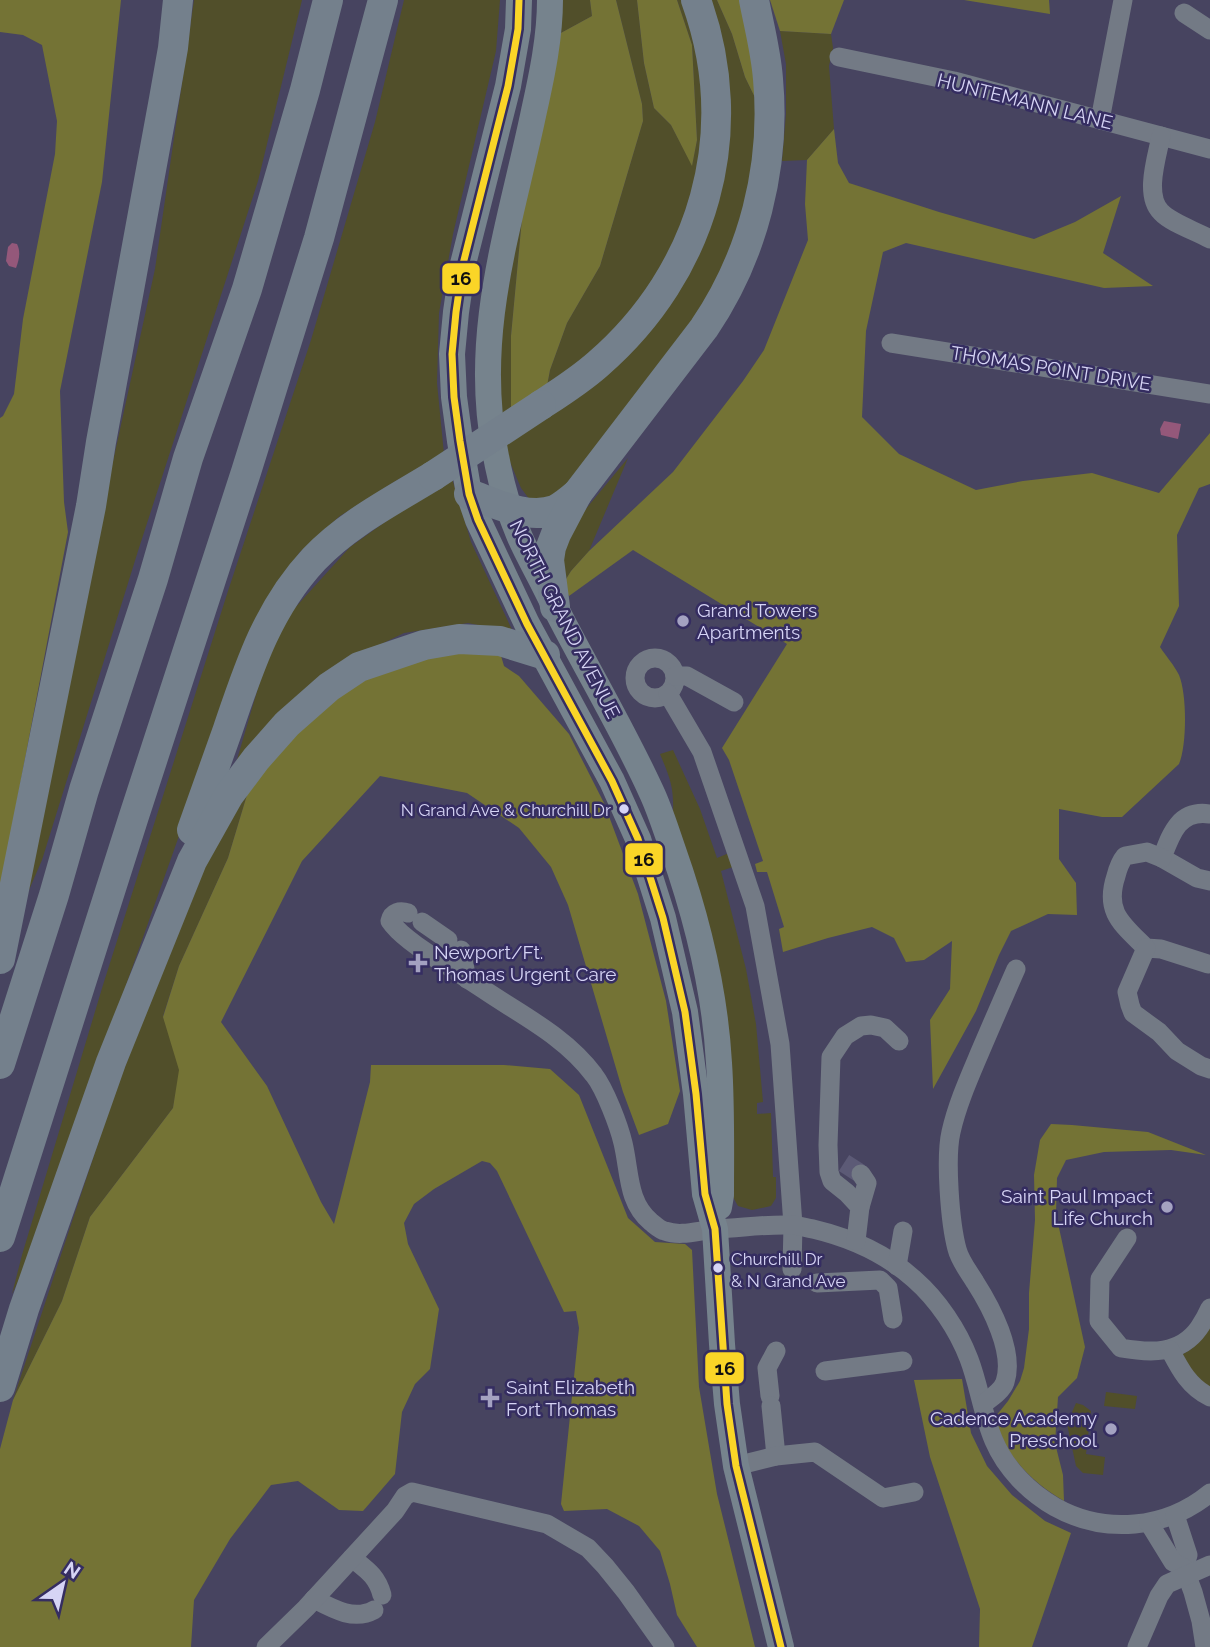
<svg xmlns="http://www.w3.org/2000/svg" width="1210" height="1647" font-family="Raleway,sans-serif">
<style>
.green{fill:#514f2a}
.forest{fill:#747335}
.water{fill:#94587a}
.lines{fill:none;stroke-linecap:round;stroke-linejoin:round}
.minor-tunnel{stroke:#5c5a76;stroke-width:19;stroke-dasharray:19 10;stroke-linecap:butt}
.minor{stroke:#737a85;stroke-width:19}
.major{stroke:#76838d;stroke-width:26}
.highway{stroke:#74808c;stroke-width:30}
.highway-bridge{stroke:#74808c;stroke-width:30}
.bus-1-casing{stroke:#352d61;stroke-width:12}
.bus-1{stroke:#fad527;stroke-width:7}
.poi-dot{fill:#a4a2c1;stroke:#352d61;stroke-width:2.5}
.bus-dot{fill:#d6d4f5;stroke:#352d61;stroke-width:2.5}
.labels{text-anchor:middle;stroke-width:5;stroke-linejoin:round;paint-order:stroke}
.bus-label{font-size:17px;fill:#d6d4f5;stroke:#352d61;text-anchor:end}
.street-label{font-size:19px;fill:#d6d4f5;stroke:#352d61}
.poi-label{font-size:19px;fill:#d6d4f5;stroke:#352d61;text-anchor:start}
.line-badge{stroke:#352d61;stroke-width:2.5}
.pale-badge-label{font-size:19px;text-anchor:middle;font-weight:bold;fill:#111}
</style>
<rect width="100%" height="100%" fill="#474460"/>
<g class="green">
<polygon points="194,0 302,0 258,181 138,551 42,860 26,897 100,521 155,269"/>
<polygon points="404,0 500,0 496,51 453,234 439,313 437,383 444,454 394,482 340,516 299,553 245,650 114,1019 44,1226 12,1294 22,1255 103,985 228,591 311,340 375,122"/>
<polygon points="561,0 590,0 592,16 559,34"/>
<polygon points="616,0 637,0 644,63 654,108 671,125 692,165 697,140 692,45 677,0 685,0 703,75 703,154 670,260 599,350 547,386 550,370 567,323 600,266 643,121 642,104"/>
<polygon points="709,0 717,0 732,34 745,77 762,112 755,175 712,302 561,493 544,501 530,500 521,488 502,443 694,255"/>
<polygon points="780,31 831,34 833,48 829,66 834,129 807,160 782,161 786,114 786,64"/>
<polygon points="524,197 511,336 511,412 499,421 496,356"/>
<polygon points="628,458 589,551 571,571 563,584 560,571 566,533"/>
<polygon points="451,475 471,542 513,632 468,623 404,633 328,670 285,708 236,763 270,647 293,610 350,547"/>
<path d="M673,750L700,809L717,858L729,853L733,867L721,871L746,969L756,1024L763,1102L757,1103V1114L771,1113L773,1177H776V1198L771,1206L752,1210L738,1206L733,1197L673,813C674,787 670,778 660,754Z"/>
<polygon points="250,785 228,858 179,966 163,1016 180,1070 173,1108 90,1217 62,1301 13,1400 108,1113 182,911 222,826"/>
<path d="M1210,1325V1389L1197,1380L1180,1355C1194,1350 1204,1337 1210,1325Z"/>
<polygon points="1106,1392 1137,1396 1135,1409 1104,1406"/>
<polygon points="1076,1403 1083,1405 1091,1411 1086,1454 1105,1457 1103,1475 1083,1473 1076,1466 1067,1424"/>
</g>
<g class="forest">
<polygon points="0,0 121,0 102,182 60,391 64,502 68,532 0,891 0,418 3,416 14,394 23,319 55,154 57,121 42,45 23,35 0,32"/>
<polygon points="590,0 616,0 642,104 643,121 600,266 567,323 550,370 547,386 511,412 511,336 524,197 559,34 592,16"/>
<polygon points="637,0 677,0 692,45 697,140 692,166 671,125 654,108 644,63"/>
<polygon points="717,0 746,0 762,112 745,77 732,34"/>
<polygon points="770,0 844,0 831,34 780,31"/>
<polygon points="964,0 1049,0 1050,14"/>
<path d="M834,129L838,163L849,183L939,212L1034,239L1075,222L1121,196L1103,253L1153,286L1104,288L906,243L883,252L866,331L862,417L899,454L976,490L1023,481L1092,473L1159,493L1210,433V484L1199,488L1177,535L1179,606L1160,647C1166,656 1174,665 1179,675C1187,694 1187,745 1179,764L1122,817H1102L1059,809V859L1076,883L1077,915L1048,914L1011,931L999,955L976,1011L933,1089L930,1020L950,989L952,941L924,960L906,962L894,938L872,927L828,938L783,952L779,929L784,927L767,872H757L755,864L763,861L729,760L722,748L787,644L633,550L569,596L563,584L571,571L589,551L673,472L743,381L764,350L808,240L805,204L807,160Z"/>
<polygon points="499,649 504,666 519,676 569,734 604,803 638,894 666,1001 680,1091 668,1124 639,1135 623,1092 568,905 551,867 519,828 467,793 380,776 302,861 221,1022 267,1086 321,1202 334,1224 370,1082 371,1065 504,1065 550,1069 579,1095 628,1218 655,1242 685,1244 692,1250 699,1387 717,1494 755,1647 697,1647 677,1615 670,1584 660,1551 639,1526 607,1509 564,1511 561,1504 579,1328 576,1311 564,1312 497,1171 490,1163 482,1161 434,1189 414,1204 404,1223 408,1244 439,1309 430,1369 415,1384 402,1412 395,1474 363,1511 339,1510 298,1481 271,1485 230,1539 194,1600 191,1647 0,1647 0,1449 13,1400 62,1301 90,1217 173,1108 179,1070 163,1017 179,966 228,858 250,785 274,752 353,684 426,654"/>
<path d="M1051,1124L1072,1125L1148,1132L1206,1155L1171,1150L1104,1152L1066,1160L1057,1178L1056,1214L1085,1347L1077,1378L1058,1397L1055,1443L1063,1475L1064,1501C1033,1483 1001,1453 996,1416L1008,1401L1020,1381L1024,1368L1029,1329V1293L1035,1220L1034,1175L1040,1140Z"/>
<polygon points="962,1379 971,1433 987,1466 1012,1495 1045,1521 1071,1533 1032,1647 979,1647 980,1609 930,1457 914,1380"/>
</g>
<g class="water">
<path d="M12,243L17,244C21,252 19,260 16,268L9,266L6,261L8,247Z"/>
<polygon points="1164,421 1181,424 1178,439 1161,435 1160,429"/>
</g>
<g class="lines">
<polyline class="minor-tunnel" points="844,1163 861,1174"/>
<g class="minor">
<polyline points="1184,13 1210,30"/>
<polyline points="839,57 954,81 1210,149"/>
<polyline points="1100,120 1123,0"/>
<path d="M1161,136C1157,157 1144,195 1161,212C1171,223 1196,231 1210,239"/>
<polyline points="891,343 1210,394"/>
<circle cx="655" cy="678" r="20"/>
<polyline points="675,676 687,676 734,702"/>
<polyline points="668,694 702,752 755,906 780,1044 793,1225 792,1269"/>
<path d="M1210,814C1179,809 1171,834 1162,858L1197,878L1210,881"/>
<path d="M1162,858L1147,852L1125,856C1120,862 1118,868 1116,876C1104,912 1122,924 1146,948L1161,949L1208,964"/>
<path d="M408,913C400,910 392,912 390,921C400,936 431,956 448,966C467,979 486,991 506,1004C538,1024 571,1044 594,1075C605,1089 619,1126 623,1143C630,1172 627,1202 651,1222C655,1225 660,1230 665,1231C681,1237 700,1230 716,1229C741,1228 766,1224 791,1225C798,1225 806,1228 813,1229C851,1238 885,1253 914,1279C938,1300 958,1330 969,1359C979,1385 983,1416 994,1441C1006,1469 1029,1492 1055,1507C1105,1535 1166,1529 1210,1493"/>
<polyline points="422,922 448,940"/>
<polyline points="1146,948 1127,992 1130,1005 1133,1013 1159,1032 1177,1051 1201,1066 1210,1069"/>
<polyline points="461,950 467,979"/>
<polyline points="860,1207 867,1183 861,1174"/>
<path d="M1127,1238L1100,1279L1099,1321L1121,1348C1150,1353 1180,1355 1199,1328C1203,1322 1207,1315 1210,1308"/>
<polyline points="856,1241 860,1207 847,1193 832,1181 829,1172 828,1145 831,1057 845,1036 861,1026 871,1025 885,1028 899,1041"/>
<polyline points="897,1266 903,1231"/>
<polyline points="817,1283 880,1280 888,1288 893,1319"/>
<path d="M1170,1350C1180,1369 1189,1387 1210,1397"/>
<polyline points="825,1371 903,1361"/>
<polyline points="770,1396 767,1368 776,1351"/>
<path d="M983,1404C991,1398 1002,1391 1005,1382C1015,1352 991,1307 975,1282C969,1272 960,1261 957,1249C950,1223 945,1158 951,1132C957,1105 969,1078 980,1052C992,1024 1004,996 1016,969"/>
<polyline points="771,1406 776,1456"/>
<polyline points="736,1466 776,1456 815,1452 883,1498 914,1492"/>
<polyline points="1175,1515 1188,1555 1184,1568"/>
<polyline points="1149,1523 1173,1562 1184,1568 1193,1592 1201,1621 1205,1647"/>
<path d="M352,1558C367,1570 377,1576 382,1595"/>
<path d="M314,1599C333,1609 354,1621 374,1610"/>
<polyline points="266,1647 306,1608 395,1511 405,1496 412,1492 547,1524 588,1548 605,1566 626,1592 665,1647"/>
<polyline points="1137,1647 1159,1596 1167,1584 1210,1565"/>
</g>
<g class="major">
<polyline points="519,0 518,29 508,86 463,264 456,312 452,354 454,397 460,441 469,494 478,520 527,624 612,781 638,839 663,918 685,1012 696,1094 705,1194 715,1229 722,1344 727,1404 736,1466 781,1647"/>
<path d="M550,0C550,37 542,75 534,111C510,226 472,332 495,451C500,479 508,509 519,535C527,554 538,572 547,591C580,658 620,723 651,791C660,810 666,830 673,850C697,918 715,991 719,1063C722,1107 721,1151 721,1195L719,1207"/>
</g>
<g class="highway">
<path d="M541,405C561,392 580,380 598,364C704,272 744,133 696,0"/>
<path d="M469,494C495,503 527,520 555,510C563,506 570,500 577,494"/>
<path d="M555,607L549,560L551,547L556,534L577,494L704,328C753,256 776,167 768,79C766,52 759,26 754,0"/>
<path d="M192,830C204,797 216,763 228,729C249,667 268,608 314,559C347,524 392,501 433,476"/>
<polyline points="0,959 91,506 101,442 164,99 173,48 178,0"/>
<polyline points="0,1064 54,895 84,790 153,579 188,458 247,289 305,90 328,0"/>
<polyline points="0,1237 134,816 246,472 319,238 383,0"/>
<polyline points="0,1387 24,1309 111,1062 192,861 229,795 256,759 287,724 329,687 359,667 424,645 459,639 500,641 545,655"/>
</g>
<polyline class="highway-bridge" points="433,476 541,405"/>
<defs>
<polyline id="bus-1" points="519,0 518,29 508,86 463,264 456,312 452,354 454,397 460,441 469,494 478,520 527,624 612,781 638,839 663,918 685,1012 696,1094 705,1194 715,1229 727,1404 736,1466 781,1647"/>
</defs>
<use href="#bus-1" class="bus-1-casing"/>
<use href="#bus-1" class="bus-1"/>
</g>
<g class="poi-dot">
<circle cx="683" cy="621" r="7"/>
<path d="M414.5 952.5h7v7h7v7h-7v7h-7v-7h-7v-7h7z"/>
<circle cx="1167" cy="1207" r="7"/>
<path d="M486.5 1387.5h7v7h7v7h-7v7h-7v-7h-7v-7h7z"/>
<circle cx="1111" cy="1429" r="7"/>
</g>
<g class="bus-dot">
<circle cx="624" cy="809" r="6"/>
<circle cx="718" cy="1268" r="6"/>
</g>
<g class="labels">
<g class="bus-label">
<text x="611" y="816">N Grand Ave &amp; Churchill Dr</text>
<text x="731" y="1265" text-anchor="start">Churchill Dr<tspan x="731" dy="22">&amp; N Grand Ave</tspan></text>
</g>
<g class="street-label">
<text transform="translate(1025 101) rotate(14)" y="7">HUNTEMANN LANE</text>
<text transform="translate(1051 368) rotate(9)" y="7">THOMAS POINT DRIVE</text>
<text transform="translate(565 619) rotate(63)" y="7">NORTH GRAND AVENUE</text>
</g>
<g class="poi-label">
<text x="697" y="617">Grand Towers<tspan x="697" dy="22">Apartments</tspan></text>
<text x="434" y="959">Newport/Ft.<tspan x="434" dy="22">Thomas Urgent Care</tspan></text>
<text x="1153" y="1203" text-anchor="end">Saint Paul Impact<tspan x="1153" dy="22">Life Church</tspan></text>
<text x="506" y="1394">Saint Elizabeth<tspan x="506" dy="22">Fort Thomas</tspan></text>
<text x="1097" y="1425" text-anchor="end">Cadence Academy<tspan x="1097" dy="22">Preschool</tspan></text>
</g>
</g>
<g class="line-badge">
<rect x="441" y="262" width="40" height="33" rx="7" fill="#fad527"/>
<rect x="624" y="842" width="40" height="34" rx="7" fill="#fad527"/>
<rect x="704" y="1351" width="41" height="34" rx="7" fill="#fad527"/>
</g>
<g class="pale-badge-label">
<text x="461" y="285">16</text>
<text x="644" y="866">16</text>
<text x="725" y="1375">16</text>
</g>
<g transform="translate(63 1584) rotate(34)" stroke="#352d61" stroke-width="5" paint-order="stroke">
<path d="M0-5L12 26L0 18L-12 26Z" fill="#d6d4f5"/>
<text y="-10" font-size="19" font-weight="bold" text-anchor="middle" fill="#d6d4f5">N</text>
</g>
</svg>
